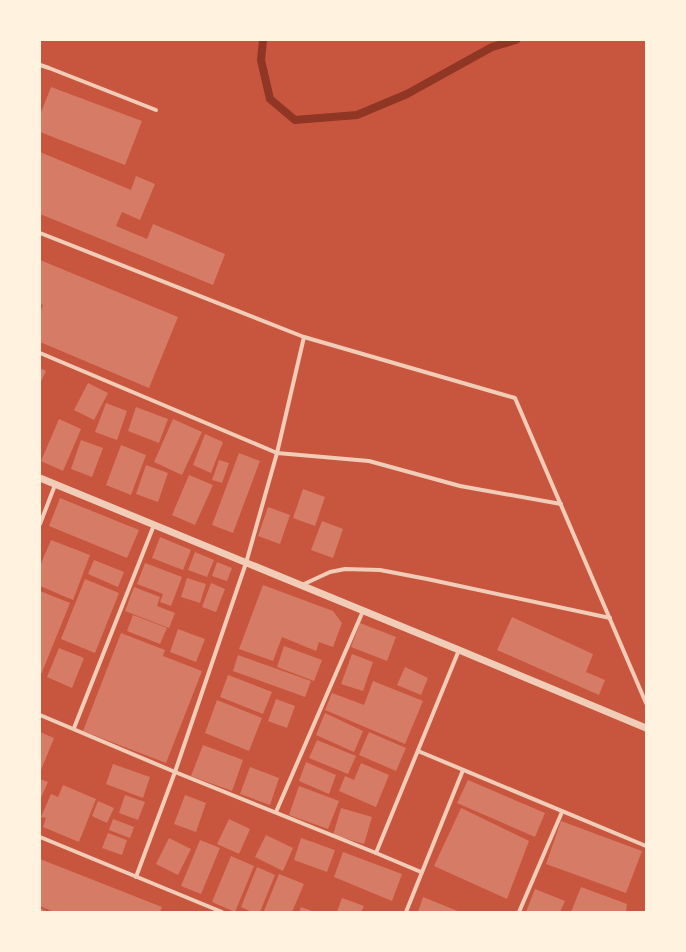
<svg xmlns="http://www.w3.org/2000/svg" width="686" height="952" font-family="'Roboto Serif',serif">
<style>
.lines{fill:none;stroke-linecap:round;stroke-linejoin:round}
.stream{stroke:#8f3625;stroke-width:8}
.building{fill:#d67c66}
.minor{stroke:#f1ccb7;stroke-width:4}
.tertiary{stroke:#f1ccb7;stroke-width:7}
</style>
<rect width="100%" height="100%" fill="#c8553d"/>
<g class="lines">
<polyline class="stream" points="263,40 261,60 270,99 295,120 357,115 407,94 492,47 516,40"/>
</g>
<g class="building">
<polygon points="51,87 142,121 125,165 40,132 40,115"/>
<polygon points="40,152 131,190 136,176 155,184 140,220 122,212 116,226 147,239 153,224 225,254 213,285 40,214"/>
<polygon points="40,260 178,317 149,388 40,342 40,313 43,305 40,304"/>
<polygon points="40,368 46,371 40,384"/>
<polygon points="88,383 108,393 94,420 74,410"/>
<polygon points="106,403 127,411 117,440 95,432"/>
<polygon points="136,407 168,419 159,443 128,431"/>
<polygon points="59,419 81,429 63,471 41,461"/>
<polygon points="173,419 202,432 182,475 154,462"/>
<polygon points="205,434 223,442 211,473 193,465"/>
<polygon points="81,440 103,448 92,477 71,469"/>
<polygon points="121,445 146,455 131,495 106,485"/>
<polygon points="239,453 260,461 233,533 212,525"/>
<polygon points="219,460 229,463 222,483 212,480"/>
<polygon points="146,465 168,473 158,502 136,494"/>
<polygon points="189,475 213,485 195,525 172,515"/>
<polygon points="303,489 325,497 315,526 293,518"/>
<polygon points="60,498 139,530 127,558 49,526"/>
<polygon points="268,507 290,515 280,544 258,536"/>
<polygon points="322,521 343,529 333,558 311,550"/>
<polygon points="160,537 191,550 183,570 152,558"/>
<polygon points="51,540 90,555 73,600 40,586 40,566"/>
<polygon points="195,552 214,560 207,577 188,570"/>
<polygon points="94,560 124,572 118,587 88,574"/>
<polygon points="217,562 232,568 227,581 212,576"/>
<polygon points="145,563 182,577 171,606 160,602 163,594 137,584"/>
<polygon points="187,578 206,584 200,603 181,597"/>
<polygon points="85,579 119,593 95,653 61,639"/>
<polygon points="211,583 225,589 216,612 202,607"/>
<polygon points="263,585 333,611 342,623 333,647 319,642 316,651 282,637 273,661 239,649"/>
<polygon points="134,587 160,597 157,606 175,613 169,628 125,611"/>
<polygon points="40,591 70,603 40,677"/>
<polygon points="133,615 167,628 160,644 127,631"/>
<polygon points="512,617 593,654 586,672 605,680 599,695 497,650"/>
<polygon points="360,623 396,637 387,661 351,647"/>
<polygon points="178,629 205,639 196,662 170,652"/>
<polygon points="121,633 165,650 163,656 202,671 166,763 83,731"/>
<polygon points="284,646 322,660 314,681 277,667"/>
<polygon points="59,648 84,658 72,688 47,677"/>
<polygon points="352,654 373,662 363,691 341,684"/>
<polygon points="238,655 311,681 305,697 233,671"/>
<polygon points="405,667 428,678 421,695 397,685"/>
<polygon points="228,675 272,692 263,714 220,697"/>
<polygon points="373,681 423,701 405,744 325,710 332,693 364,705"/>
<polygon points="276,699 295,706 287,728 268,721"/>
<polygon points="217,700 262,718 249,751 205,733"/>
<polygon points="325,713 363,731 354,752 316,735"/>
<polygon points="40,732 54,738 41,770 40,769"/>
<polygon points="369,732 406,748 396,771 359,755"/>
<polygon points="317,740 356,756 348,774 309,758"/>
<polygon points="203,745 243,760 232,791 191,776"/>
<polygon points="306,762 336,775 329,794 299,781"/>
<polygon points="361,763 389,775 376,807 339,791 345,776 354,780"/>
<polygon points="113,764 150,777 143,798 106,784"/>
<polygon points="250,767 279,778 270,805 240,794"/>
<polygon points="40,779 48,782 40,800"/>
<polygon points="468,780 545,813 535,837 457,803"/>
<polygon points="63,785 96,799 79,842 43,827 46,818 41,817 51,794 58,797"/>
<polygon points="299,786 339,801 328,829 289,815"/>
<polygon points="125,795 145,802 138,820 119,813"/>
<polygon points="185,795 206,803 196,832 174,824"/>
<polygon points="98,801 114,808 107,823 92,816"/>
<polygon points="341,808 372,817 364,844 333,835"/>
<polygon points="461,808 529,841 507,899 434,866"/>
<polygon points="113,819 134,827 130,838 109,830"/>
<polygon points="229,819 250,829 239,854 217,844"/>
<polygon points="561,821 642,851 626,893 546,864"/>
<polygon points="108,833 127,840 122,855 102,848"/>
<polygon points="266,835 293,848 283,871 255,857"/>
<polygon points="169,838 191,849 178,875 156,864"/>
<polygon points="301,838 335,850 327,872 294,860"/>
<polygon points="200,840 220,848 201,894 181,886"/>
<polygon points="343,852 402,874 392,901 334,877"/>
<polygon points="231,856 254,866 235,912 212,902"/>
<polygon points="40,859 162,907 160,912 54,912 40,906"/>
<polygon points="257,867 275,875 260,912 252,912 241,907"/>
<polygon points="279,874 304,884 292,912 264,911"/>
<polygon points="581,887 627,904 626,912 571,912"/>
<polygon points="535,889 565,901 560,912 526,912"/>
<polygon points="423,897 460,912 418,912"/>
<polygon points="342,898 364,906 361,912 337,912"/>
<polygon points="301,907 315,912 299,912"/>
<polygon points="40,908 48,912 40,912"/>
</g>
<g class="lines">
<g class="minor">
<polyline points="40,65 49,68 156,110"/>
<polyline points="40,233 304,337 515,398 646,703"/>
<polyline points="40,353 277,453 369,461 460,486 561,504"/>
<polyline points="40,524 55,485"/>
<polyline points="302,585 330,572 345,569 380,570 427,579 610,618"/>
<polyline points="40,715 175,772 376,853 421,872"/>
<polyline points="74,728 154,525"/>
<polyline points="418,751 646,846"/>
<polyline points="276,812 363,611"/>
<polyline points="40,837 222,912"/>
<polyline points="376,853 459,650"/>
<polyline points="136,877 175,772 246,563 277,453 304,337"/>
<polyline points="406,912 463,770"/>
<polyline points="519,912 562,812"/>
</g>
<polyline class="tertiary" points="40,478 459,650 646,728"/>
</g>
<rect width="686" height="952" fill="none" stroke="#fff3e0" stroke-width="82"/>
</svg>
